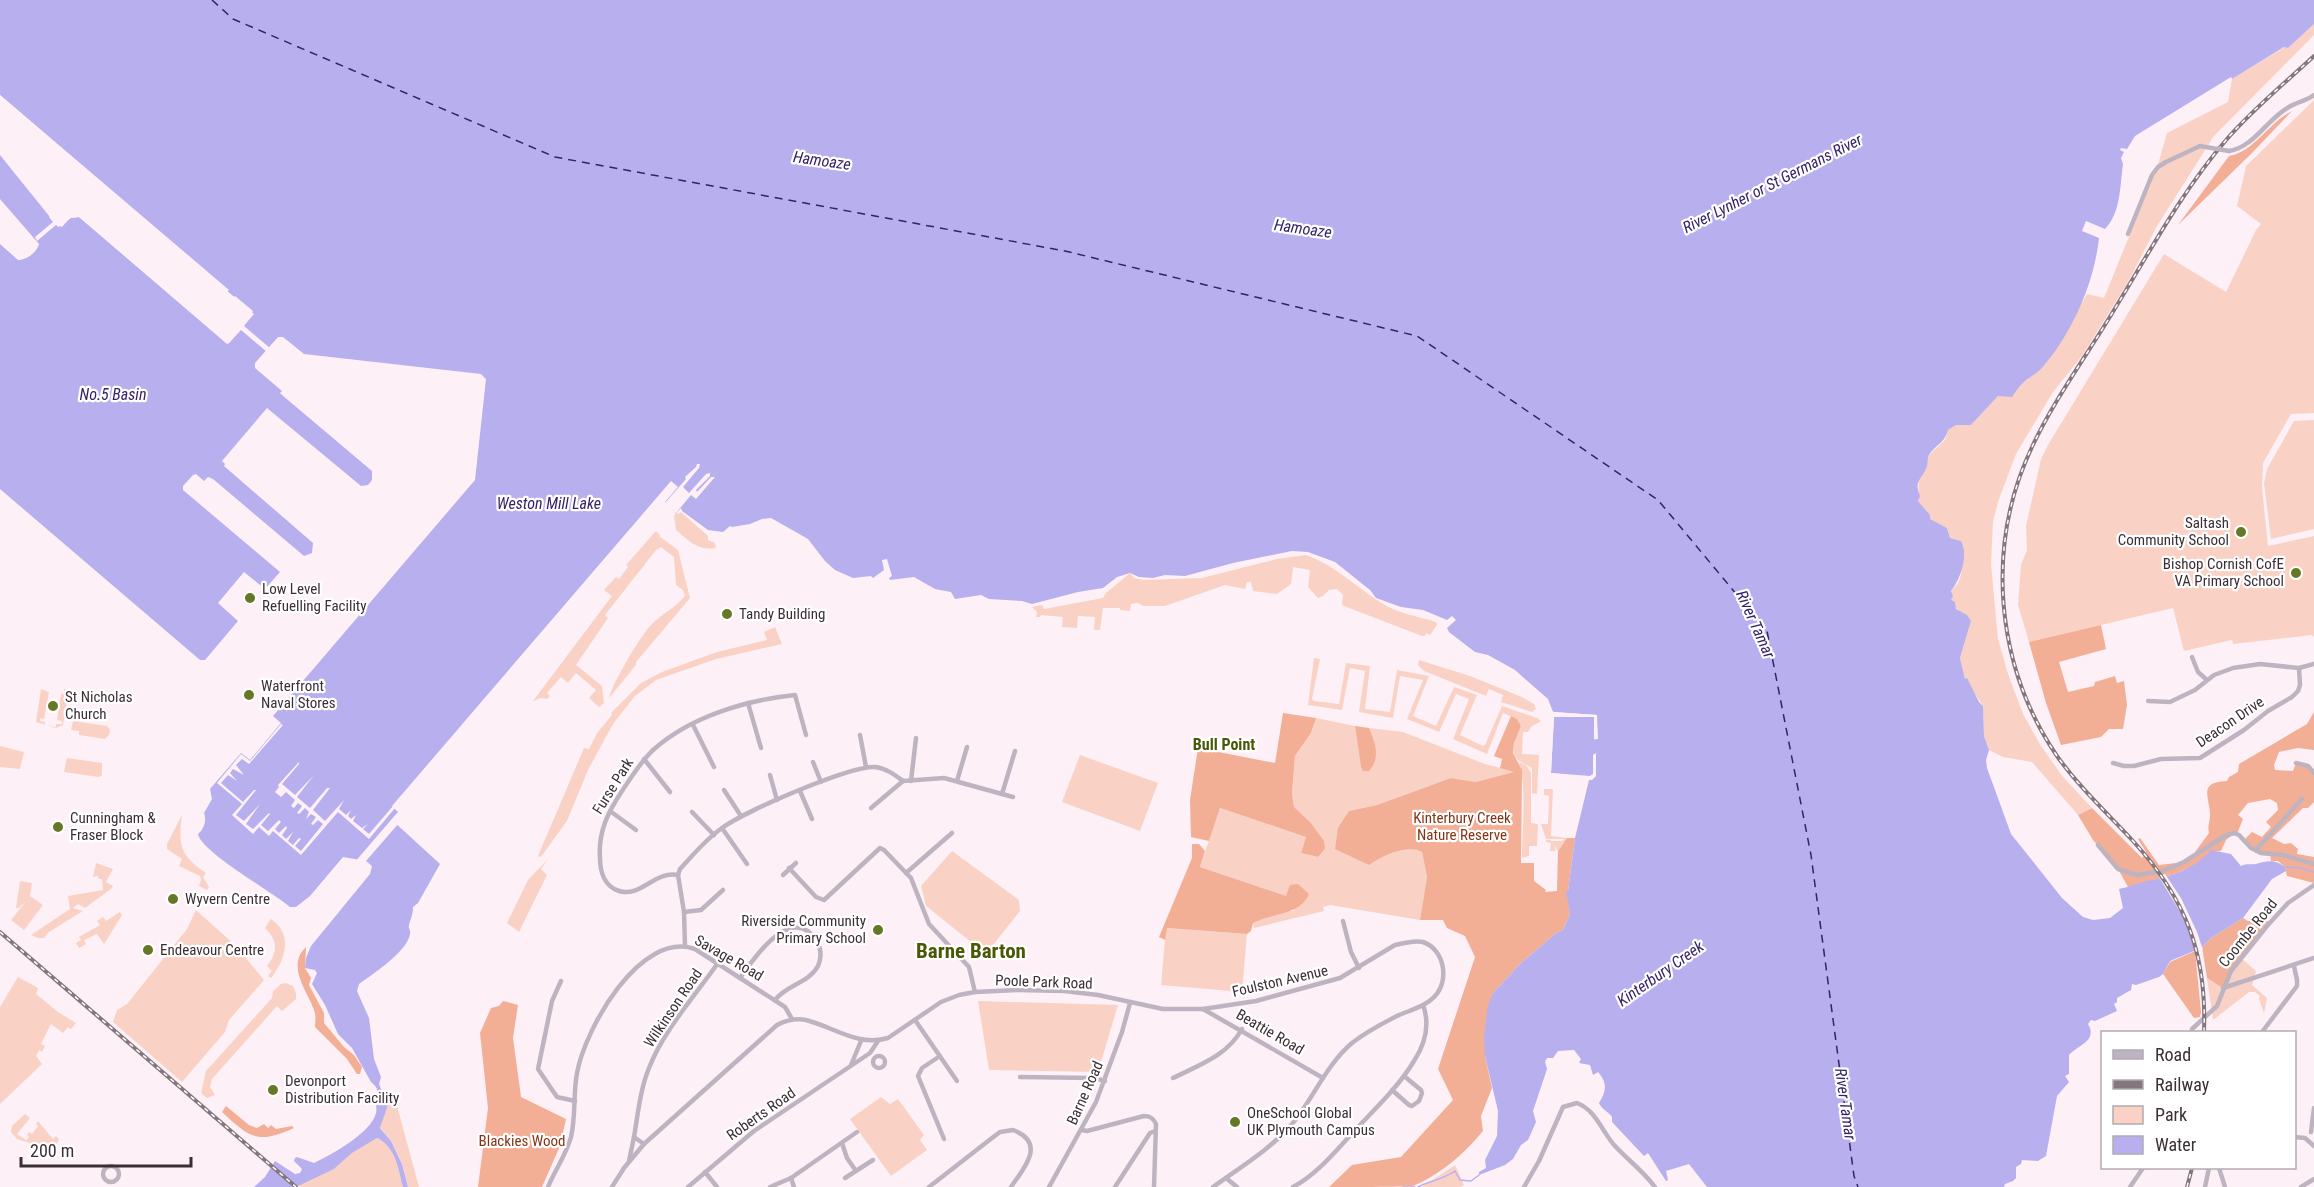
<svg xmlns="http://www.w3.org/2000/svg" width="2314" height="1187" font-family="'Roboto Condensed',sans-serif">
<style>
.green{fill:#f9d2c5}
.forest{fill:#f3ae96}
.water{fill:#b8afee}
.pier{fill:#fef0f7}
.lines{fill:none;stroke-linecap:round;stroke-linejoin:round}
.stream{stroke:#b8afee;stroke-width:1.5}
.ferry{stroke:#352269;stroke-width:1.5;stroke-dasharray:8 6;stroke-linecap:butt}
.minor{stroke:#beb4c1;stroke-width:4.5}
.rail-casing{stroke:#84767d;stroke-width:4}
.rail{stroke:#fff;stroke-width:1.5;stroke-dasharray:4.5;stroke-linecap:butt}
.minor-bridge{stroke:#beb4c1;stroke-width:4.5}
.poi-dot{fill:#657827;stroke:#fff;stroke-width:2}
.labels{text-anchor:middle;stroke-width:4.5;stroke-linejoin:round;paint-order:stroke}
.poi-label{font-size:15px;fill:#3c2e36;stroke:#fff;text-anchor:start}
.street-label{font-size:15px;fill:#3c2e36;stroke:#fff}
.park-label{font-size:15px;fill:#843415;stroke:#fff}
.water-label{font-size:16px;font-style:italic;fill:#352269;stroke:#fff}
.neighbourhood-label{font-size:16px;font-weight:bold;fill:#485807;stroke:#fff}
.district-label{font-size:21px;font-weight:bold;fill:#485807;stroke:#fff}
</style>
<rect width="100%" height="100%" fill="#fef0f7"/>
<g class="green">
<path d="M2314,24V35L2214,136L2157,226L2128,282L2082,356L2053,392L2016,454L1999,499L1993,521L1991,564L1998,639L2008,674L2023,714L2041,746L2063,777L2092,808L2078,815L2032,762L2003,757L1989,750L1984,736L1983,706L1965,679L1960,658L1971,621C1964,615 1954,609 1951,600C1948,592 1954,589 1958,583C1964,571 1963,554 1961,541L1950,538L1947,528L1929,519L1930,515L1918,501L1919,478L1927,466V460L1931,453L1945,440L1948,430L1956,425H1971L1998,396H2012L2020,385L2042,368L2060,341L2087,294L2104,298L2157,168L2167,133L2228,102L2232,79L2285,47L2288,48Z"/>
<polygon points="2314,100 2314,413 2291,414 2263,463 2262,488 2268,546 2314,536 2314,637 2312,635 2233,644 2232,640 2184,651 2173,608 2029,642 2018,605 2021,565 2027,550 2026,526 2041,459 2048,445 2164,254 2226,292 2256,230 2261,224 2237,206 2246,166"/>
<polygon points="2314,420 2314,529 2271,539 2264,483 2267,469 2294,421"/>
<path d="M681,512L708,536V540L715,543L716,548C698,551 689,541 676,530L674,516L676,513L679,514Z"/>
<path d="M656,531L660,535L659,536L678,550L690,598L636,662V665L609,698C612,684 639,639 649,627C660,615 675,608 685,596L683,590L676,585L674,557L661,547L656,550L605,615L608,618L576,665L602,686L604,703L599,707L589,698L596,690L576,673L568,683L561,677L547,693L550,696L547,699L541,698L533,701L612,596L604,590L616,577L619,579L628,567L626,565Z"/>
<path d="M1306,555C1334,565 1355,586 1380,602C1396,613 1417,616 1436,622L1437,625L1430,635L1426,633L1425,636H1422L1344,606L1342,604L1343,595L1337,589L1329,590L1323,596L1318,598L1308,587L1310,570L1293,567L1291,584L1277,594L1253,591L1251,582H1247L1245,589L1225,585L1165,606H1143L1138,603L1131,604L1130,611L1120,610V608H1103L1100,630H1094L1095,617L1078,616L1077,628L1062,627L1063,617L1041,615L1040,617H1036L1037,612L1032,607L1042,605L1044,609L1103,598L1106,593L1130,573L1134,578L1143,580L1202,578L1277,559Z"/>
<polygon points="773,622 782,644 716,659 656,680 635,696 613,724 588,770 567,821 543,854 540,857 538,856 584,748 589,749 597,733 612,715 611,713 641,683 662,672 717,652 767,640 764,632 775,627"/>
<path d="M1314,658L1320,659L1312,699L1314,701L1339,704L1346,663L1370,666L1365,709L1390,712L1397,670L1429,676L1413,716L1436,726L1454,687L1477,695L1460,735L1483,746L1485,745L1502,706L1537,718L1541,721L1531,727L1528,732H1523L1522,754L1539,755L1537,794L1532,793V768C1527,765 1522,763 1518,760C1508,751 1517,736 1521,726L1517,719L1503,713L1487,754L1453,739L1469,699L1456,694L1439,732L1407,719L1423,680L1400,676L1393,718L1359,712L1365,671L1350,668L1342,710L1308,705Z"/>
<polygon points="1419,660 1470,676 1522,697 1534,704 1536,709 1532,712 1501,702 1503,695 1489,689 1486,696 1424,671 1418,665"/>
<polygon points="41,689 49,692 44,719 40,718 40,721 45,722 45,725 56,727 56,724 62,724 62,721 57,720 61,694 64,694 64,689 69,689 63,725 56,728 36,722"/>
<path d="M1316,718L1355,726L1361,767L1374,741L1369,728L1403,732L1485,764L1516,772L1476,782L1451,778L1377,805L1349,811L1368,865C1382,856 1407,844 1422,852L1427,877L1420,920L1330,905L1323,907L1324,911L1254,928L1253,923C1266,916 1279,911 1294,911L1286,896L1200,867L1220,808L1306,837L1301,853L1318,857L1325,849L1310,822L1294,807L1292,794L1295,756L1311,733Z"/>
<polygon points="73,721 107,726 110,730 109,735 105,739 79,735 79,731 71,730"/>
<polygon points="0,746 24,752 20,769 0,767"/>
<polygon points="1080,755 1158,783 1140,831 1062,802"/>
<polygon points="67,758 102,763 102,775 99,777 64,772"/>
<path d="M1519,762L1526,765L1531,773V823L1538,824L1537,846H1529V856L1522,858C1522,832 1527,785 1519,762Z"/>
<polygon points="1544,789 1553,789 1551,836 1567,838 1558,851 1554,845 1556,851 1550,851 1551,843 1546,842 1546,840 1551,840 1553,844 1552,841 1562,841 1564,839 1546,839 1541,824 1548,824 1549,796 1544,795"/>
<path d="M182,815C178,844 180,856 206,873L203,877L209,887L207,890L199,886L201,880L200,876L179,866L182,859L167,849V844Z"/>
<polygon points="952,851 1019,900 1020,911 986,954 926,906 921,886"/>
<polygon points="548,859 541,869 547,875 519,932 507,923 528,880"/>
<polygon points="96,863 113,869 106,882 113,886 111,889 85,908 78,904 73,908 83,911 49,932 44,938 38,938 31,935 70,909 68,896 103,890 102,879 99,879 98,876 93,877"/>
<polygon points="20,881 32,883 30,896 43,905 24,930 11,920 26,901 19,908 16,908"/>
<polygon points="196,910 236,946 264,980 229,1020 225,1032 182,1082 113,1022 117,1010 127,1004 187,929"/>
<polygon points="120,912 122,915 104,944 97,934 84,940 86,944 79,948 76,943 81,940 79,937 100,925 97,921 103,917 106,921"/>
<path d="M271,919C294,934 285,961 271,978L268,976L272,971L267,966C278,952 278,941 265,928Z"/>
<polygon points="1166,928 1247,934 1242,992 1161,985"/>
<polygon points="2241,958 2256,971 2252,985 2267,998 2264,1013 2259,999 2260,996 2255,992 2249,992 2213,1020 2207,978 2223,987"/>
<polygon points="18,977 38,988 36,994 58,1012 76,1023 71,1029 68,1027 63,1033 51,1024 41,1044 45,1046 42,1052 39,1050 36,1056 42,1064 0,1104 0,1007"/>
<polygon points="286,983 293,986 296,993 296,999 282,1011 277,1006 212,1079 210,1087 215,1095 207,1098 201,1093 206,1071 272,998 273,991 281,984"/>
<polygon points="978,1001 1118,1005 1098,1072 989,1070"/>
<polygon points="393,1091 419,1187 408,1187 402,1163 391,1141 380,1127 388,1105 385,1095"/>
<polygon points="881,1097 890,1104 898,1099 924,1135 920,1140 927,1150 891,1176 850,1119"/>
<polygon points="25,1114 30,1118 17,1134 26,1140 29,1137 27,1135 29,1132 32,1134 38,1126 36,1124 38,1121 53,1139 56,1136 59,1139 56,1146 48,1149 17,1139 11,1132 12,1126"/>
<path d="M377,1138C396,1147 398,1169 403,1187H301L298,1185L334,1169L352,1153Z"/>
<polygon points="1455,1165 1464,1185 1461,1187 1422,1187"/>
</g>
<g class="forest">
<path d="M2292,111L2252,153L2178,225L2229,156C2255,151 2268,123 2292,111Z"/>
<polygon points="2101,625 2106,649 2059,662 2068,692 2094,686 2095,682 2115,676 2117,683 2124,681 2127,705 2123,729 2109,729 2101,737 2061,745 2046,703 2029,642"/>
<path d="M2314,712V750L2298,748L2279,752L2274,765L2275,770L2293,771L2296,763L2308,767L2314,773V802L2308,808H2303L2272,838L2284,844L2291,843L2298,849L2297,854L2314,857V883L2287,876L2285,867L2278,861H2271L2270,854L2261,853L2244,840L2252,832L2262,837L2271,827L2266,822L2278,810L2277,803L2270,799L2248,803L2238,815L2243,819L2237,834L2234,833L2226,840L2221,851H2211C2190,875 2157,878 2128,887L2118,869L2093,840L2078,815L2092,808L2142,858L2146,852L2138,839L2140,838L2159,865L2184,862L2195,855V852L2209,833C2207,826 2210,822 2210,815C2210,798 2197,782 2227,781L2229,777L2238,772L2239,764L2307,724Z"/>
<polygon points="1283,713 1316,718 1311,733 1295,756 1292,794 1294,807 1310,822 1324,841 1325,849 1318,857 1301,853 1306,837 1220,808 1209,841 1191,837 1190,800 1198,748 1275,763"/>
<path d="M1511,716L1517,719L1521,726L1514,743L1513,753L1522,770L1521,863H1534V881L1546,890L1545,892L1557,891L1558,851L1567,838H1575L1568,891H1567L1570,914L1563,930L1556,933L1520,964L1493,993L1485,1056L1492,1088L1481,1116L1483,1131C1465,1153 1440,1175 1413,1186C1402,1187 1345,1187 1329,1187L1352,1165L1401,1157L1453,1100L1438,1069L1475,957L1465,936L1447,928L1443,920H1420L1427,877L1422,852C1407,844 1382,856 1369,865L1335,849L1338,828L1349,811L1377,805L1451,778L1476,782L1514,772L1500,768L1502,759L1494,756Z"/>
<path d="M1355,726L1369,728C1375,742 1381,758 1369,771H1363L1361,767Z"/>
<path d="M1192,844H1199L1205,851L1200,867L1286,896L1290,885L1298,884L1309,894C1299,916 1274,912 1253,923L1251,931L1247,934L1167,928L1165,940L1159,937L1192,858Z"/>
<polygon points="2243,918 2248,921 2271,921 2245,952 2223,988 2207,978 2202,947 2211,938"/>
<path d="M306,947L305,968L311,978L309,985L324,1013V1023L344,1047L354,1055L362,1067L360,1074H357L347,1059L315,1027C315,1023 316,1018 315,1013C309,992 285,967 306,947Z"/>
<polygon points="2195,951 2201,1012 2200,1017 2194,1018 2163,974 2170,962"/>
<polygon points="503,1001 518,1005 513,1038 521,1097 566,1119 560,1146 542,1187 478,1187 488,1108 480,1033 491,1008 499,1006"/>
<path d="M226,1106L249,1125L257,1128L264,1124L268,1128L271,1125L276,1129L292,1126L294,1128C257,1145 249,1137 222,1112Z"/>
</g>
<path class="water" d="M0,0H2314V24L2288,48L2284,47L2232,79L2231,77L2135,136L2127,149L2121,148L2120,150L2124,152L2121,158L2123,164C2120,185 2121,213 2105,229L2086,221L2082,231L2099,238C2094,284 2072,333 2042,368C2035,375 2026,379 2020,386C2017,389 2015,393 2012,397L1998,396L1971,425H1956L1948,430C1944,443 1939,443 1931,452C1927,457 1928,460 1927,466C1923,479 1913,480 1920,496L1918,501L1930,515V519L1947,528L1950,538L1961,541C1969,556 1960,580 1951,591L1953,596L1951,600L1955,602L1956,609L1967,615L1971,621L1960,658L1965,679L1967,678L1979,702L1983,706L1984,736L1989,750L1986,760L1987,768L2011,834L2062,898L2083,917L2093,920L2110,918L2123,908L2119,889C2129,887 2138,883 2147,881C2170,877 2195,869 2211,850L2231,854L2241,866C2247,863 2250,865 2256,864C2268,861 2274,859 2285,867L2286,871L2272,879L2243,918L2211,938L2201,948L2170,961L2163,974L2159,977L2136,985L2132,984L2131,990L2117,998V1002L2114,1004L2117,1011L2095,1021L2091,1020L2088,1024C2098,1041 2078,1045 2069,1055V1074L2065,1076L2069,1082L2057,1096L2046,1156L2038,1161L2022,1160L2021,1164L2016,1167V1178L2013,1181L2005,1184L2004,1187H1707L1689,1164L1666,1171L1668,1180L1666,1181L1648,1153L1644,1156L1612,1122V1117C1608,1111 1603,1111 1599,1103C1606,1092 1608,1083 1598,1072L1593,1075L1590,1065L1579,1063L1581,1059L1574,1050L1558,1051L1553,1058H1547L1545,1062L1547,1069L1533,1111L1536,1122L1528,1140L1521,1145L1513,1159L1505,1165L1479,1175V1172L1486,1168L1485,1160L1497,1136L1498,1111L1485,1056L1484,1036L1488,1006L1493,993L1520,964L1556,933L1563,930L1570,914L1566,891H1568L1575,838L1589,780L1596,776L1593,755V774L1590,777L1551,773L1554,717H1594V739H1598L1597,715L1553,712L1548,699L1515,670L1488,655L1475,652L1449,632L1447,628L1456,620L1452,616L1447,620L1423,610L1401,607L1376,598L1370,590L1335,562L1308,552L1292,551L1233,563L1185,576L1165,575L1153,578L1139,577L1130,573L1117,577L1103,588L1078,592L1032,604L1022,601L989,599L981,595L955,599L951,592L935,589L914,577L890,580L889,578L892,576L887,559L882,560L884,570L873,578L871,576L853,578L835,570L825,561L808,539L771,518L762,519L750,524L732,527L730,526L723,532L708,530L682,511L681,508L676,513L665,502L678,487L671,481L392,806L398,812L392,820L440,864L418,903L413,907C413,915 411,917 409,925C408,931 411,928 410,934C407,952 373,974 359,984L357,991L369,1018L374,1059L381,1077L379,1084L388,1105L380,1128L391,1141L402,1164L408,1187H403C398,1169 396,1147 377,1138L352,1153L334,1169L296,1187H254L265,1177L275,1161L295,1174L300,1173L302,1169L294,1161L295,1158L297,1157L314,1163C331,1155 372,1132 376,1113C377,1110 376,1106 376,1103C378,1094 380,1089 371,1082L352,1048L338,1034L325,1005L312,984L317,973L315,970L305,968L306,958L311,946L370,874L372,866L366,861L343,857L310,896L296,907H290C273,892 201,852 198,834C204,829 207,820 204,813L212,799L210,789L241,753L250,760L281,723L273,716L475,480L486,379L481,374L304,354L283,337H278L255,363V368L282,391L280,393L282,395L372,471V480L368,485L361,486L267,408L222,461L225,464L224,466L313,543L312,553L304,556L213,479L208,477L204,481L196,474L193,475L183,486V490L280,572L265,589L244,572L218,603L238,621L205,660H200L0,489V244L18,260C27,260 37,252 39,244L0,199V155L58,227L71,218L79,217L227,343H229L254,314L0,95Z"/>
<g class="pier">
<polygon points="0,95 229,290 227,292 234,297 235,296 253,311 244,326 270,348 267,352 241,330 229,343 227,344 79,217 70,218 62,227 56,225 37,241 35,237 53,222 49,217 52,215 60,224 69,215 80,214 228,341 251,313 236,300 232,300 225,294 224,290 0,99"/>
<polygon points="697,464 700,464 699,468 683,487 689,493 706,474 710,473 710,476 696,490 697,492 711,477 715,477 696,499 691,495 676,513 665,503 686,479 685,477 696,467"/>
<polygon points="1549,708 1554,712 1597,715 1596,740 1594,739 1594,717 1563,715 1563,717 1554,717 1551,773 1590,776 1593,774 1593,755 1596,753 1596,776 1592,780 1550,775 1552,713"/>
<polygon points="281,724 283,725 249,764 242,759 236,765 244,775 233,769 230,773 237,781 228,775 221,783 243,802 254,790 256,790 236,815 244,821 260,804 246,824 253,829 269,813 270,814 261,825 268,831 279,820 281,822 275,829 279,833 286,826 287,828 282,835 286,839 293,832 288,841 293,845 299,838 301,839 295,846 301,851 323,824 318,820 313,825 311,824 316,817 311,814 306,819 309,812 305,808 299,814 297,813 302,806 298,803 294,808 291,806 295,800 286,792 281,797 275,792 279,787 278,785 299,762 299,764 282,784 295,795 314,775 297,797 310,808 327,788 330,788 313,810 325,821 344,800 339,809 346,815 351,810 348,816 351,819 356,815 353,821 362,828 368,824 363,829 369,834 393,806 395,808 369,839 338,812 301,855 273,831 269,836 259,827 253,834 232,815 242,804 217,783 241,754 250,761"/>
<polygon points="397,813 399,815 396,820 399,823 366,861 364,864 354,863"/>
<polygon points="2165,874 2181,898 2197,932 2203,950 2196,954 2185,920 2159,877"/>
</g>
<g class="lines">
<g class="stream">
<polyline points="2286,867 2300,868 2314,872"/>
<polyline points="1403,1187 1415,1187"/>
<path d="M1418,1187C1430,1181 1444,1179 1455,1171L1460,1180L1471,1181L1479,1175"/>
</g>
<polyline class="ferry" points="212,0 233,19 555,157 1065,251 1417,336 1658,500 1767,631 1811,855 1854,1176 1858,1187"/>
<g class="minor">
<path d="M2229,151C2254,147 2267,119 2289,107C2297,102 2306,101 2314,95"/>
<polyline points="2128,234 2152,175 2158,167 2166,162 2200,146"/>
<polyline points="2192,657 2198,672 2207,680"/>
<polyline points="2148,701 2170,702 2195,690 2214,675 2233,668 2260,664 2299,668 2314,664"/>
<polyline points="748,703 761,748"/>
<polyline points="693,725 714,767"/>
<polyline points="860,735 866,767"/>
<polyline points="644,759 670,792"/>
<polyline points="813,762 821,782"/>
<polyline points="2113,763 2124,766 2134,766 2161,759 2200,758 2244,730 2268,711 2292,697 2298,691 2300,685 2299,668"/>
<polyline points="2296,763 2308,766 2314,773"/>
<polyline points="770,775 777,800"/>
<polyline points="911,781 916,738"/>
<polyline points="957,781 967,747"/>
<polyline points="724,790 741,816"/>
<polyline points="800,791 812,819"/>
<polyline points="1002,794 1015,751"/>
<polyline points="871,808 903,781"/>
<polyline points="610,811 636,830"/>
<polyline points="692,812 714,835"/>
<polyline points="722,828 747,864"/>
<polyline points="2098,845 2118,869 2137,875 2163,871 2184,862 2225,836 2234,833 2239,835 2251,848 2261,853 2283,855 2314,864"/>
<polyline points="2256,850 2302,799"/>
<polyline points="789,868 816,897 824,900 880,848 884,850 911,878 929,924 969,967 975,992"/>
<polyline points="906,873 952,833"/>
<path d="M678,875C655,870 641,898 619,891C604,886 600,871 600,858C598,832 608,812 622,791C632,776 640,763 652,751C689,717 746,700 795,695L806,735"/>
<polyline points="783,875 796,863"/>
<polyline points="684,912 701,910 723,890"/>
<polyline points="1343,921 1351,952 1359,968"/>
<path d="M685,946L684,912L678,875L680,869C693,855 706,839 722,828C745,811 849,766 875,767C886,768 895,775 903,781L944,778L1013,797"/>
<path d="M740,978C754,958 791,903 816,940C821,948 822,957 818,966C809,983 786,985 775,1000"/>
<polyline points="561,981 552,1001 538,1069 557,1097 575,1101"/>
<polyline points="2223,988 2314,958"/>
<polyline points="1203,1009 1323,1078"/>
<polyline points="915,1020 957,1081"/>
<polyline points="2192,1032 2192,1029 2217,1006 2231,971 2267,926 2288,903 2314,885"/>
<polyline points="2262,1032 2297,986 2297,980 2294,966"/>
<polyline points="940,1056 922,1068 918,1076 944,1139"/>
<circle cx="879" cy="1062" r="6"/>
<polyline points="851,1065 861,1041"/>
<polyline points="1020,1077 1095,1078 1105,1081"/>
<path d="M1173,1078C1199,1065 1227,1056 1242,1029"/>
<polyline points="1392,1090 1409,1105 1412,1106 1419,1101 1422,1093 1421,1090 1404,1076"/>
<path d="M1082,1130L1087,1131L1144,1116C1150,1116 1153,1118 1156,1124L1154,1187"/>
<polyline points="2311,1132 2314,1108"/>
<polyline points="2294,1137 2305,1138 2314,1146"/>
<polyline points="842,1143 847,1158 856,1171"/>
<path d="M644,1144L634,1137C638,1114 640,1090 649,1068C664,1030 694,997 718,963"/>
<polyline points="629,1161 634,1137"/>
<circle cx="111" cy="1174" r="8"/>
<polyline points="2219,1168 2225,1187"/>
<polyline points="705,1172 717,1187"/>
<polyline points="791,1178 794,1187"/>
<polyline points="845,1178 873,1160"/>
<polyline points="1226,1178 1237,1187"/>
<path d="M548,1187C555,1170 566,1155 571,1137C576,1116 573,1094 577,1073C585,1029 640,930 695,949L785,1007L792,1019"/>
<path d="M612,1187L624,1168L644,1144L777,1025C787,1020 795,1018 806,1020C834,1027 858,1047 888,1038L941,1002L959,995L975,992L1018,990L1064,991L1098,995L1163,1009H1203L1256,1001L1340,978L1395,945C1403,943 1415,940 1423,942C1444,949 1450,980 1435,996C1426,1006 1411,1010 1399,1015C1383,1023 1366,1032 1352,1043C1326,1065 1313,1099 1292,1124C1271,1149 1239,1168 1213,1187"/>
<polyline points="688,1187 754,1131 870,1053 878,1041"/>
<polyline points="770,1187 791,1178 857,1132"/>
<path d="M929,1187L992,1138L1000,1132L1013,1130C1047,1143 1024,1168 1011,1187"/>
<polyline points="1049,1187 1096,1102 1122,1032 1130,1003"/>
<polyline points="1115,1187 1150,1133 1155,1131"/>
<path d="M1293,1187C1318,1174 1338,1148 1357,1128C1377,1107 1399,1086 1414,1061C1425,1044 1430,1024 1423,1005"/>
<path d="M1524,1187L1539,1161L1563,1107L1577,1103C1596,1110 1602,1132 1615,1146C1628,1160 1643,1171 1655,1187"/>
<polyline points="2130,1187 2143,1168"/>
<polyline points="2205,1187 2209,1168"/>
<polyline points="2301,1187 2314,1179"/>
</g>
<defs>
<g id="rail">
<polyline points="0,932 296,1187"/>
<path d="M2204,1032C2207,954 2186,899 2133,841C2107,813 2079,787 2057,756C1995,665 1985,546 2032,447C2054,400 2085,358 2111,315C2148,255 2181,192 2227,139C2253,109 2285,83 2314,56"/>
<polyline points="2187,1187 2192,1168"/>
</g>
</defs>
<use href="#rail" class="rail-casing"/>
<use href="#rail" class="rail"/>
<polyline class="minor-bridge" points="2200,146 2229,151"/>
</g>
<g class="poi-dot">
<circle cx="2241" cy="532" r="6"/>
<circle cx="2296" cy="573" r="6"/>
<circle cx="250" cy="598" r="6"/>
<circle cx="727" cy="614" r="6"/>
<circle cx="249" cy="695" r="6"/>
<circle cx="53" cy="706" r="6"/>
<circle cx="58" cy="827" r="6"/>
<circle cx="173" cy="899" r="6"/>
<circle cx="878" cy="930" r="6"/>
<circle cx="148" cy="950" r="6"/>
<circle cx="273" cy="1090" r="6"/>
<circle cx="1235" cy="1122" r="6"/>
</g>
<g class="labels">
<g class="poi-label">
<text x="2229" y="528" text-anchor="end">Saltash<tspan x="2229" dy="17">Community School</tspan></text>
<text x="2284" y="569" text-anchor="end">Bishop Cornish CofE<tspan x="2284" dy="17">VA Primary School</tspan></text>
<text x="262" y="594">Low Level<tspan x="262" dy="17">Refuelling Facility</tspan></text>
<text x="739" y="619">Tandy Building</text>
<text x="261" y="691">Waterfront<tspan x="261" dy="17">Naval Stores</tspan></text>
<text x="65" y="702">St Nicholas<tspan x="65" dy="17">Church</tspan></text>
<text x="70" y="823">Cunningham &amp;<tspan x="70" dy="17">Fraser Block</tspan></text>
<text x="185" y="904">Wyvern Centre</text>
<text x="866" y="926" text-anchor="end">Riverside Community<tspan x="866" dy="17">Primary School</tspan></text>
<text x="160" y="955">Endeavour Centre</text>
<text x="285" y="1086">Devonport<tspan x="285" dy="17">Distribution Facility</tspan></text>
<text x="1247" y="1118">OneSchool Global<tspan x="1247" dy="17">UK Plymouth Campus</tspan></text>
</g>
<g class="street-label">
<text transform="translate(2230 722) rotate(-34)" y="5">Deacon Drive</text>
<text transform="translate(613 786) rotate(-58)" y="5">Furse Park</text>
<text transform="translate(2248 933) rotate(-51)" y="5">Coombe Road</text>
<text transform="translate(729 958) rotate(30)" y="5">Savage Road</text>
<text transform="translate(1280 981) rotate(-13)" y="5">Foulston Avenue</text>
<text transform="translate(1044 982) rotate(2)" y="5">Poole Park Road</text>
<text transform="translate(673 1008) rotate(-56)" y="5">Wilkinson Road</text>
<text transform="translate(1270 1032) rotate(30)" y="5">Beattie Road</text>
<text transform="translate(1085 1093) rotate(-66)" y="5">Barne Road</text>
<text transform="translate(761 1114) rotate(-35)" y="5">Roberts Road</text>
</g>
<g class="park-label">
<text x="1462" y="823">Kinterbury Creek<tspan x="1462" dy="17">Nature Reserve</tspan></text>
<text x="522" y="1146">Blackies Wood</text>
</g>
<g class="water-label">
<text transform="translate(822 160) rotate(8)" y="6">Hamoaze</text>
<text transform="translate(1772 183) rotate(-27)" y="6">River Lynher or St Germans River</text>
<text transform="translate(1303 228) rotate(8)" y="6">Hamoaze</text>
<text x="113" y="400">No.5 Basin</text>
<text x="549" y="509">Weston Mill Lake</text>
<text transform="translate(1756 624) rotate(66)" y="6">River Tamar</text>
<text transform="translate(1660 973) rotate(-35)" y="6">Kinterbury Creek</text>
<text transform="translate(1846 1104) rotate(82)" y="6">River Tamar</text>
</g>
<g class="neighbourhood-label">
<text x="1224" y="750">Bull Point</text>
</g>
<g class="district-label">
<text x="971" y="958">Barne Barton</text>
</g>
</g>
<rect x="2101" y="1031" width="195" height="138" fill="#ffffff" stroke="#b1abaf" stroke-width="1.5"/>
<rect x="2113" y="1050" width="30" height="9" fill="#beb4c1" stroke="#b1abaf" stroke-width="1.5"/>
<text x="2155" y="1061" font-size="18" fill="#3c2e36">Road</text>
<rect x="2113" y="1080" width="30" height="9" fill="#84767d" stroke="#b1abaf" stroke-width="1.5"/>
<text x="2155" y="1091" font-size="18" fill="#3c2e36">Railway</text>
<rect x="2113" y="1106" width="30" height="18" fill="#f9d2c5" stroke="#b1abaf" stroke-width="1.5"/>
<text x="2155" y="1121" font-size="18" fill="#3c2e36">Park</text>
<rect x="2113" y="1136" width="30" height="18" fill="#b8afee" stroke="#b1abaf" stroke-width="1.5"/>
<text x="2155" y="1151" font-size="18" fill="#3c2e36">Water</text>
<path d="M21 1157v9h170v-9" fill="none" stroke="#3c2e36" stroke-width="3"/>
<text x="30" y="1157" font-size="18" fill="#3c2e36" stroke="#ffffff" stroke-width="4.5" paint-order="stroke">200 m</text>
</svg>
